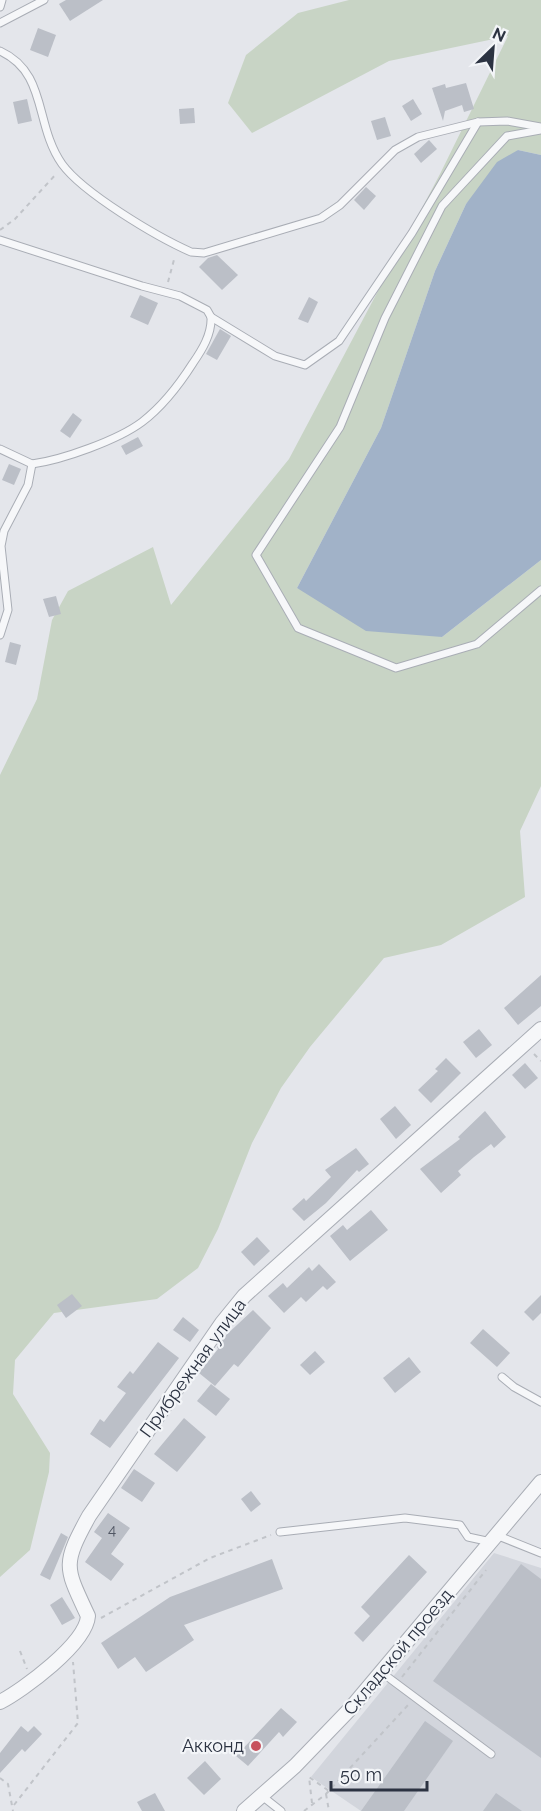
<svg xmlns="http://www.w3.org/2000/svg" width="541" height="1811" font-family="Raleway,sans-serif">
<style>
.built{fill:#d2d5dc}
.green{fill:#c8d4c5}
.water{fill:#a1b2c8}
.building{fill:#bbbfc7}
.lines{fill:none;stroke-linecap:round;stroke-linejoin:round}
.lane-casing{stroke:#a9adb5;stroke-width:9}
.street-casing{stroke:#a9adb5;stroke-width:16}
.path{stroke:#c1c4c9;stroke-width:2;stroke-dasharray:4.5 4.5;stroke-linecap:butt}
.lane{stroke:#f6f7f9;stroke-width:7}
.street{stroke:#f6f7f9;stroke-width:14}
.poi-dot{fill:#c7525e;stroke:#f3f5f8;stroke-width:2}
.labels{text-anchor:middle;stroke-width:4.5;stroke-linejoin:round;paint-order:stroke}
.number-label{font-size:15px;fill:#505663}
.street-label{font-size:18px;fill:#2c3342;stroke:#f3f5f8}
.poi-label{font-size:18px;fill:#2c3342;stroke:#f3f5f8;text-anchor:end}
</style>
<rect width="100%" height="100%" fill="#e4e6eb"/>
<polygon class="built" points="494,1553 541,1568 541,1811 361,1811 311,1777"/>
<polygon class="green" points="349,0 541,0 541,155 518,150 466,204 435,271 381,428 297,588 442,637 541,560 541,786 520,831 525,897 441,945 384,958 310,1047 281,1088 252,1143 218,1229 198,1268 157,1299 54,1313 15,1360 13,1394 50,1453 49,1472 30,1550 0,1577 0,775 37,699 52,620 68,591 153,547 171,605 289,459 440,174 508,36 389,61 252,133 228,103 246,55 298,13"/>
<polygon class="water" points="518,150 541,155 541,560 442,637 366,631 297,588 381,428 435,271 466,204 497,162"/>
<g class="building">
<polygon points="66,0 103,0 70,21 59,4"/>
<polygon points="38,28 56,35 48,57 30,50"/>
<polygon points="466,83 474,109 464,112 462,105 445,111 443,121 432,88 445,84 446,88"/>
<polygon points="27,99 32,121 18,124 13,102"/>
<polygon points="413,99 422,114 411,121 402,106"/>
<polygon points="194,108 195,123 180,124 179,109"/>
<polygon points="385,117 391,136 377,140 371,121"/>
<polygon points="429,140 437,149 421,163 414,154"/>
<polygon points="366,187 376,196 364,210 354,200"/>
<polygon points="217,255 238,275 222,290 199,267 208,258"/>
<polygon points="140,295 158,303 148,325 130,317"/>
<polygon points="309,297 318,302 308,323 298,319"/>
<polygon points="220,329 231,336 217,360 206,354"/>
<polygon points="73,413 82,420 70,438 60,431"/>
<polygon points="138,437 143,446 126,455 121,446"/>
<polygon points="9,464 21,469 14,485 2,480"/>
<polygon points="56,596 61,614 49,617 43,599"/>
<polygon points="10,642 21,645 16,665 5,662"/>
<polygon points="541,975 541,1006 518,1025 504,1008"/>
<polygon points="479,1029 492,1045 476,1058 463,1042"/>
<polygon points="446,1058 461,1073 431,1103 418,1090 438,1071 435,1069"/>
<polygon points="525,1063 538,1078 525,1089 512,1075"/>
<polygon points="395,1106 411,1125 396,1139 380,1119"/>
<polygon points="485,1111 506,1137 494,1148 491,1144 474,1157 458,1171 461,1175 441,1193 420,1169 460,1139 458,1137"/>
<polygon points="356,1148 369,1164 359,1172 357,1170 326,1203 304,1221 292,1209 304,1198 306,1201 331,1177 325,1170"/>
<polygon points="371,1210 388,1230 350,1261 330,1236 343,1225 347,1230"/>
<polygon points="257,1237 270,1251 254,1266 241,1252"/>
<polygon points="319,1264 336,1282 327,1290 323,1286 306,1302 301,1297 284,1313 268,1296 283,1283 287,1288 309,1267 312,1271"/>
<polygon points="72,1294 82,1306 66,1318 57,1305"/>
<polygon points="541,1295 541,1313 533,1321 524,1312"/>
<polygon points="253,1310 271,1328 238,1367 234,1364 215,1386 199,1373 218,1349 217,1347 223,1338"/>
<polygon points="183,1317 199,1330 190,1342 173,1330"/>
<polygon points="483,1329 510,1353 497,1367 470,1343"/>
<polygon points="158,1342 179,1358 110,1448 90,1434 100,1419 104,1422 126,1393 117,1387 130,1371 133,1374"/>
<polygon points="315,1351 325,1362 310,1375 300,1365"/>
<polygon points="409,1357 421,1372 395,1393 383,1378"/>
<polygon points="211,1384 230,1399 216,1416 197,1401"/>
<polygon points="184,1418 206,1437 177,1472 154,1454"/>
<polygon points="134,1469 155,1483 142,1502 121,1488"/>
<polygon points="251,1491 261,1504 251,1512 241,1499"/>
<polygon points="108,1513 130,1528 111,1554 124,1564 111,1581 85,1562 102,1538 94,1532"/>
<polygon points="61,1533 68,1537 50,1580 40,1575"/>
<polygon points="409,1555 427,1572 363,1642 354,1633 370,1616 361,1607"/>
<polygon points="272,1559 283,1589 184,1625 194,1640 146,1672 135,1657 118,1669 101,1643 170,1597"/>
<polygon points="521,1564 541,1579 541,1758 433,1681"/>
<polygon points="62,1597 75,1618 62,1625 50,1605"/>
<polygon points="281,1708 297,1722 283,1737 279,1732 248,1766 236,1756"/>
<polygon points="425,1721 453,1741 404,1811 361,1811"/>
<polygon points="21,1726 28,1732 34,1726 42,1734 25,1752 22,1749 0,1773 0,1753"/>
<polygon points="205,1761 221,1779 204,1795 187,1778"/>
<polygon points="155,1793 165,1811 142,1811 137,1802"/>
<polygon points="496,1793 522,1811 483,1811"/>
</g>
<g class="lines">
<defs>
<g id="lane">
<polyline points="0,7 2,0"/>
<polyline points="0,23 44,0"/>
<path d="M0,51C48,73 34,124 62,164C83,193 157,237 191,252L204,253L321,218L340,205L395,150L418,137L478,122L507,121L541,127"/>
<polyline points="541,130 507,136 442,206 385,318 340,427 256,555 298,628 396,668 477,644 541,590"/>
<path d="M0,240L142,286L180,296L207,310L211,317C212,334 202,350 193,363C179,385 163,406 142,422C118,440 62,460 32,464"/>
<polyline points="211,317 275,356 305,365 339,341 412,233 478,122"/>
<polyline points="0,449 32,464 28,485 4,531 1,546 8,610 0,635"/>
<polyline points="502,1377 514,1387 541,1402"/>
<polyline points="280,1532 405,1518 460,1525 468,1537 491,1542"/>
<polyline points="496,1535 541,1553"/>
<polyline points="381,1672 491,1754"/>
<polyline points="262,1796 281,1811"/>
</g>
<g id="street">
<path d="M0,1702C23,1690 86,1644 88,1616C65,1567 62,1565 89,1516L222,1323L244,1296L541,1029"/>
<polyline points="244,1811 295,1766 351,1708 541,1482"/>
</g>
</defs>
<use href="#lane" class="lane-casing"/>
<use href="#street" class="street-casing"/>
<g class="path">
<polyline points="0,230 15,219 57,173"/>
<polyline points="168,282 175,256"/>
<polyline points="534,1054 541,1061"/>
<polyline points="101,1618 210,1558 271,1535"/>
<polyline points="20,1651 27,1669"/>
<polyline points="402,1677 486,1570"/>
<polyline points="0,1778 8,1784 13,1811"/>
<polyline points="326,1794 329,1811"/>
<polyline points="312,1803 309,1777 329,1791"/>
<polyline points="14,1805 78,1723 73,1662"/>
<polyline points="304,1811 326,1794 409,1704"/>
</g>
<use href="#lane" class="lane"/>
<use href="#street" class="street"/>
</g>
<circle class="poi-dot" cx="256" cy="1746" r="6"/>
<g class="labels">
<g class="number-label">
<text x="112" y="1535">4</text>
</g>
<g class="street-label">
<text transform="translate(193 1368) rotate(-54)" y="6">Прибрежная улица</text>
<text transform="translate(398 1652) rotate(-50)" y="6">Складской проезд</text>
</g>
<g class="poi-label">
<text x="244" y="1752">Акконд</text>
</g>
</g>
<g transform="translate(493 48) rotate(25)" stroke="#f3f5f8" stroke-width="4.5" paint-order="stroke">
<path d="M0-4.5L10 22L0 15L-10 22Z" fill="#2c3342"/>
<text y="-9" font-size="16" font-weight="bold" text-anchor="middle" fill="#2c3342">N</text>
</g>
<path d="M331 1781v9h96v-9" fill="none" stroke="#2c3342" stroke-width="3"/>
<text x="340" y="1781" font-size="18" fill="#2c3342" stroke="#f3f5f8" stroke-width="4.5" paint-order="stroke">50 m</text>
</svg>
